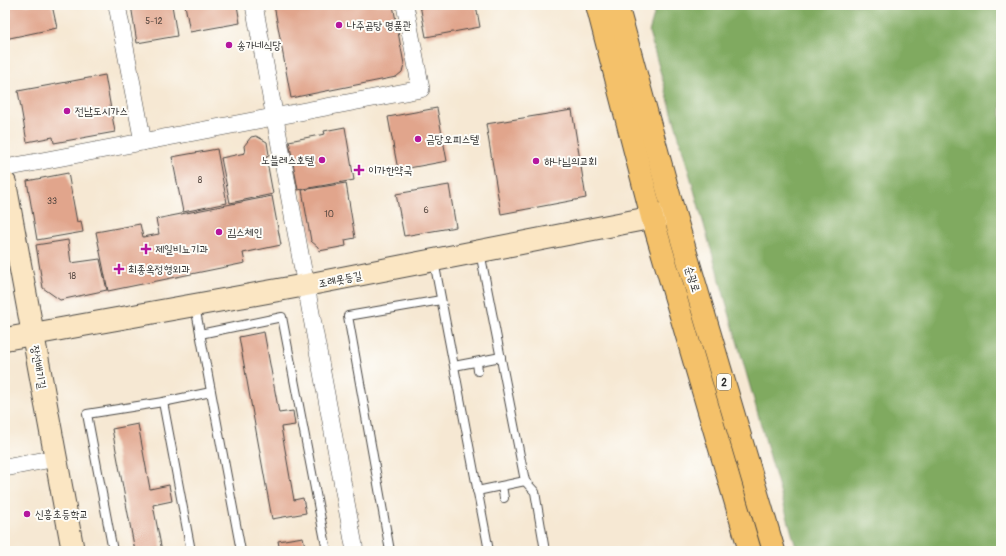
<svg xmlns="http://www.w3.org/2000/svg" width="1006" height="556" font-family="Pangolin,'Poor Story',sans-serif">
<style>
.forest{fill:#80aa61;stroke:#566a46}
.building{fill:#e1a58c}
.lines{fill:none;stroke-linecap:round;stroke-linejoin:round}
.lane-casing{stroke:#494744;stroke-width:10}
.street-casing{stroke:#494744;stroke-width:18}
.secondary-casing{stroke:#494744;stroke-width:24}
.primary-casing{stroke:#494744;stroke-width:24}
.lane{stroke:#fff;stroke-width:8}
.street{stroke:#fff;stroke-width:17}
.secondary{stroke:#fbe6c3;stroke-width:22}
.primary{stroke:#f4c16a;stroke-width:22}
.poi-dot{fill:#b5179e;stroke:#fdfcf7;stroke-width:1.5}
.labels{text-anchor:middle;stroke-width:4;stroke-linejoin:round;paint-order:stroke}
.number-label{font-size:9px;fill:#584a43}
.shield{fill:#fdfcf7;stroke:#6a6a68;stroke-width:1}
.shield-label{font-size:10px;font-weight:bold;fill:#2b2b2b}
.poi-label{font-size:11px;fill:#2b2b2b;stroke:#fdfcf7;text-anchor:start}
.street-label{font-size:11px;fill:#2b2b2b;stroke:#fdfcf7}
</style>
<rect width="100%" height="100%" fill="#fdfcf7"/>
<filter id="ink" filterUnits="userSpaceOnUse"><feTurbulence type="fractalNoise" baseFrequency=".025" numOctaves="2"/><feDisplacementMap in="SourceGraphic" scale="8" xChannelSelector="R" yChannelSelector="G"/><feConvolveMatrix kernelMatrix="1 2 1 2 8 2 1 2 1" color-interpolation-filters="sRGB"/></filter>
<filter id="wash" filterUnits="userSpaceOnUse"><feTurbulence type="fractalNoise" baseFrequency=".012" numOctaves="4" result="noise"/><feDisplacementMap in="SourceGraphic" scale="16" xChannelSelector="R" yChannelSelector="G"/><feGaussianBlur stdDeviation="0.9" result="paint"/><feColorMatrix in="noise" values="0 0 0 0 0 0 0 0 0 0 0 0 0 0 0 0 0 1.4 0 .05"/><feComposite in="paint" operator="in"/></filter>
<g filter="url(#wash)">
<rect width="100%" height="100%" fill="#f6e8d3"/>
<polygon class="forest" points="653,5 1001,5 1001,551 797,551 649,32 654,15"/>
<g id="blocks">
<g class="building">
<polygon points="5,5 52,5 57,28 5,39"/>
<polygon points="131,5 172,5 177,36 137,43"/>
<polygon points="185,5 237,5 240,23 190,32"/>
<polygon points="274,5 393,5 404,64 402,72 396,77 291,98"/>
<polygon points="420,5 476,5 480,27 426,37"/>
<polygon points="105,75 115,132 54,143 53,137 27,142 18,91"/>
<polygon points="437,108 447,161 398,170 388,117"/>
<polygon points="572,110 586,198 501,214 486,124"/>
<polygon points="345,127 354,180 298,190 289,141 325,134 324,131"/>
<polygon points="256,136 267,142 269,155 266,156 273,194 230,203 221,158 245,153 244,146 251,137"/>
<polygon points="217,149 227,203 183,212 172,157"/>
<polygon points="68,173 77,222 81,221 83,232 37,240 27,181"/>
<polygon points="346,183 355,238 345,240 346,246 319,251 318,247 311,241 302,190"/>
<polygon points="449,185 456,227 404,236 396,194"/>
<polygon points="272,196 281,245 243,253 245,263 108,291 96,232 140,224 143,237 159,234 156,219"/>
<polygon points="68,240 71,263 100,259 107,290 60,300 43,288 36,245"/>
<polygon points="264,332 279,413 293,411 295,425 281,427 294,500 303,498 306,513 272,519 239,337"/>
<polygon points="138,424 150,489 169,485 172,501 153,505 162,551 135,551 112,429"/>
<polygon points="303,537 306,551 280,551 278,541"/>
</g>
</g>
</g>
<g filter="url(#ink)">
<use href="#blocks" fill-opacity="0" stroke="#494744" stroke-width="1"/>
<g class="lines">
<defs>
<g id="lane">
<polyline points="480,252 525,481 535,492 545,551"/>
<polyline points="434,261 489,551"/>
<polyline points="195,306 241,551"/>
<polyline points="200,334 282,317 327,551"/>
<polyline points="477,362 478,371"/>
<polyline points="454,366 501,357"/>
<polyline points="502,486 504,498"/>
<polyline points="477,491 525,481"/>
<polyline points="113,551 87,414 163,402"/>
<polyline points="191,551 163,402 211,392"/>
<polyline points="390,551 348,316 441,300"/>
</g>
<g id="street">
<polyline points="117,5 143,142"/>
<polyline points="254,5 355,551"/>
<polyline points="5,168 421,89 405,5"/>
<polyline points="5,468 56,458"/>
</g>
<g id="secondary">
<polyline points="5,183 73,551"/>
<polyline points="5,339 306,285 670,214"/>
</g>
<g id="primary">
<polyline points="597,5 652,217 750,551"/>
<polyline points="617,5 674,213 774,551"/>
</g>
</defs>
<use href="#lane" class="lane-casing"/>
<use href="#street" class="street-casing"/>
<use href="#secondary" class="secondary-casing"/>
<use href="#primary" class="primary-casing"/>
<use href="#lane" class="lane"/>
<use href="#street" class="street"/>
<use href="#secondary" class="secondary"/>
<use href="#primary" class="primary"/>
</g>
</g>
<g class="poi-dot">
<circle cx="339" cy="25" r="4"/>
<circle cx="229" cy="45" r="4"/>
<circle cx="67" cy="111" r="4"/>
<circle cx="418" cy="139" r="4"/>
<circle cx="322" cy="160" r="4"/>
<circle cx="536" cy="161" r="4"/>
<path d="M357 164h4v4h4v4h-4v4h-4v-4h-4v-4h4z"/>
<circle cx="219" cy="232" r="4"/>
<path d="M144 243h4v4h4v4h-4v4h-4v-4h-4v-4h4z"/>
<path d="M117 263h4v4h4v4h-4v4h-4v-4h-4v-4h4z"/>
<circle cx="27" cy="514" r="4"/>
</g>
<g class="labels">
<g class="number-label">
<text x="154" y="24">5-12</text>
<text x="200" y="183">8</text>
<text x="52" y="204">33</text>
<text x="426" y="213">6</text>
<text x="329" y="217">10</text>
<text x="72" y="279">18</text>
</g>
<rect class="shield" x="717" y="374" width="14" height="16" rx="3"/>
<g class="shield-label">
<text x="724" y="386">2</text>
</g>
<g class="poi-label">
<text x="347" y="29">나주곰탕 명품관</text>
<text x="237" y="49">송가네식당</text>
<text x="75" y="115">전남도시가스</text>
<text x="426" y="143">금당오피스텔</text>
<text x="314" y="164" text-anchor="end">노블레스호텔</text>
<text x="544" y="165">하나님의교회</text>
<text x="368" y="174">이가한약국</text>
<text x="227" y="236">킴스체인</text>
<text x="155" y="253">제일비뇨기과</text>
<text x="128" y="273">최종옥정형외과</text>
<text x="35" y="518">신흥초등학교</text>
</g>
<g class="street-label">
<text transform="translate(340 279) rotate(-11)" y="4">조례못등길</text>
<text transform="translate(693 279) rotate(73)" y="4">순광로</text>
<text transform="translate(39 367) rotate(80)" y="4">장선배기길</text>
</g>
</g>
<rect width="1006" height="556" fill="none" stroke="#fdfcf7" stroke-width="20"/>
</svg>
